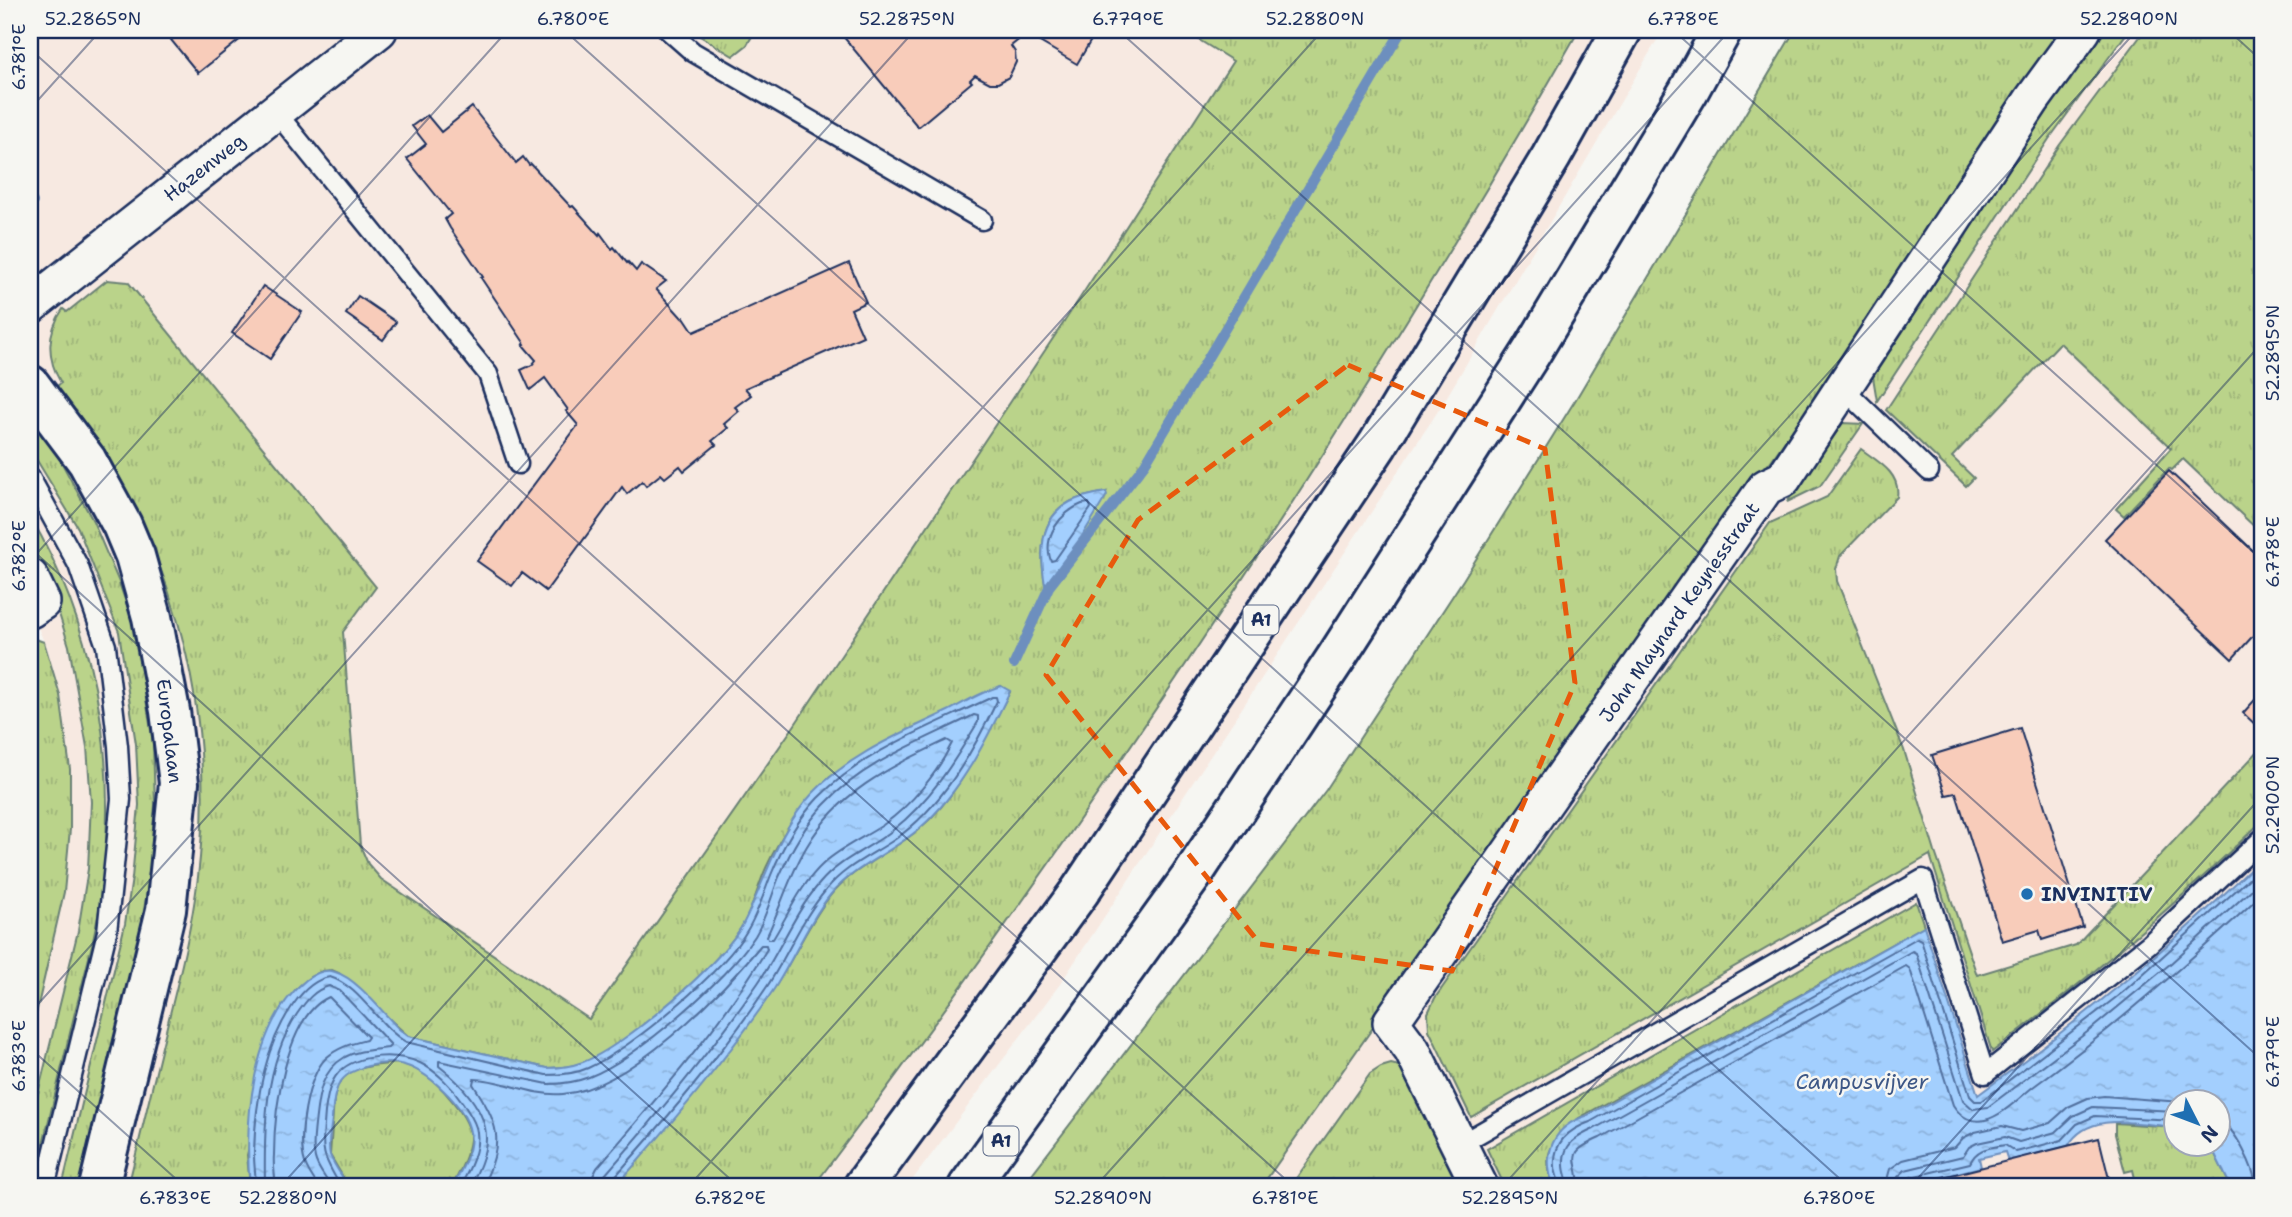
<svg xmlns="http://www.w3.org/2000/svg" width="2292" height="1217" font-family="'Shantell Sans',sans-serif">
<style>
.built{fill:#f7e9e1;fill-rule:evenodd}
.grass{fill:url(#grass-tufts);stroke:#6a8174;stroke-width:2;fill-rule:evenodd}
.water{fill:url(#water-ripples);stroke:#6d8fbe;stroke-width:2}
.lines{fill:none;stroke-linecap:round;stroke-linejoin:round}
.shore{stroke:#516f9e;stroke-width:2}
.stream{stroke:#6d8fbe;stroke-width:10}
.building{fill:#f8ccba;stroke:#1b2f5e;stroke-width:2}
.service-casing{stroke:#1b2f5e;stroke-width:23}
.minor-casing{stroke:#1b2f5e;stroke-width:40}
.tertiary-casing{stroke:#1b2f5e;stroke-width:44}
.motorway-casing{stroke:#1b2f5e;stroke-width:44}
.service{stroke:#f6f6f2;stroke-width:18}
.minor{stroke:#f6f6f2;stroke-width:35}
.tertiary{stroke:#f6f6f2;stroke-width:38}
.motorway{stroke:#f6f6f2;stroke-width:38}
.marked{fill:none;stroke:#e8590c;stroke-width:5;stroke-dasharray:14 9;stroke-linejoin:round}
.ticks{fill:none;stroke:#1b2f5e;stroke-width:2;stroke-opacity:0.45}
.poi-dot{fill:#1f6fb2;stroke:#f6f6f2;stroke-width:2.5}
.labels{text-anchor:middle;stroke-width:5;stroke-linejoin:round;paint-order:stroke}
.shield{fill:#f6f6f2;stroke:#5d6b8a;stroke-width:2}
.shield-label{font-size:18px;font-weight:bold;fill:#1b2f5e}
.street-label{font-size:19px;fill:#1b2f5e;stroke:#f6f6f2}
.poi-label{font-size:19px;font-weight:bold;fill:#1b2f5e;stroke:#f6f6f2;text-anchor:start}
.water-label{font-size:21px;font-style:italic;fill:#3d5786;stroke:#f6f6f2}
.neatline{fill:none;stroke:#1b2f5e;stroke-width:2.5}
.ticks-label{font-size:18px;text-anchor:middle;fill:#1b2f5e}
</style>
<defs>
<pattern id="grass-tufts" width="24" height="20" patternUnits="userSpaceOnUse" patternTransform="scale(1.75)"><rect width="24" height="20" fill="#bad38a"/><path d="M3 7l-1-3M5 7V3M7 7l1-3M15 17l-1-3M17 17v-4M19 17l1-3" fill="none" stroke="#9fb57a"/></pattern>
<pattern id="water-ripples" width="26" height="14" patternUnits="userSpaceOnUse" patternTransform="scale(1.75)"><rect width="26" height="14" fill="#a3cffe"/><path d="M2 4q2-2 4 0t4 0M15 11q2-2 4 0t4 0" fill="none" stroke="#8cb2dc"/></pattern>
</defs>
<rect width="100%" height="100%" fill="#f6f6f2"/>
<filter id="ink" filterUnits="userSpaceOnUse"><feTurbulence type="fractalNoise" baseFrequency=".0143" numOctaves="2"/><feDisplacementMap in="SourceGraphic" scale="14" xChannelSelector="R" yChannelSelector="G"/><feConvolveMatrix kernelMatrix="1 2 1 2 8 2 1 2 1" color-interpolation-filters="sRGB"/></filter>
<g filter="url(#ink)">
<g class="built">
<polygon points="30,30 1663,30 1442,405 1060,984 907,1187 30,1187 30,1040 64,892 70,829 70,769 60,695 44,642 30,609"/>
<path d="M1808,30H2262V1187H1048L1527,546ZM2176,1102H2218V1144H2176Z"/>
</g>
<g class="grass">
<polygon points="690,30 754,30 755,31 747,45 733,56"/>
<path d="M1183,30H1579C1350,432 1092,818 813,1187H615C670,1124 724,1061 772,991C793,961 807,925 830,896C853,867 891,853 919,829C961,794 984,739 1010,692L1001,686L830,777C802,803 782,833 766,868C757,888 753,910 741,928C716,967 627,1046 584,1062C572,1067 560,1068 547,1068L408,1036L339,973L332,970L322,971L310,977L296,989L283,1008L247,1155L250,1187H128C141,1132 155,1077 168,1022C180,974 192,926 198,877C219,701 167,524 57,386L61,383C46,358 47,332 63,309L67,312L107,280L128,282L376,587L343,632L360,845L368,864L381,879L589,1019L794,726L1080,298L1233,61ZM1106,492L1045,584C1040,554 1039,520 1068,503C1079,496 1094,495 1106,492Z"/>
<polygon points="1795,30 2061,30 2013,95 1797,424 1261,1187 1022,1187 1326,790 1463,580 1576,399"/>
<polygon points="2106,30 2129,30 2049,139 1877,401 1873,377 2051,105"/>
<polygon points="2145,30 2262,30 2262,534 2183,459 2172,470 2169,468 2124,516 2116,509 2171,448 2060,343 1952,457 1974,478 1966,486 1886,410 2059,146"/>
<polygon points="30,417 57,454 93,521 118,580 135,628 153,743 155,805 149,880 141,928 78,1187 62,1187 125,924 132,878 139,805 136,744 119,632 78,528 30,449"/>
<polygon points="1843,423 1863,424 1820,486 1787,502"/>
<path d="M1861,449C1877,461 1901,473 1897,497L1840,556L1836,569L1837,581L1904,750L1935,852L1977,975L2076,945L2262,747V821C2177,904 2087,980 1992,1052L1930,855L1471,1117L1429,1030L1428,1013L1435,998L1770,523L1827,497Z"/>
<path d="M30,516C93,624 116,748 104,872C100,920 87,966 75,1012C61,1071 47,1129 32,1187H30V1126L78,931L88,869L91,802L87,747L69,646L56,604L30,546Z"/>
<polygon points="30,637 44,642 60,695 70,769 70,829 64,892 30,1040"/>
<path d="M1916,902L1924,926L1579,1118C1554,1143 1539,1149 1554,1187H1505L1487,1149Z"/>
<path d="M398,1063C405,1065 413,1067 419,1071C437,1081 473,1118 470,1140C468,1156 459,1173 452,1187H349L330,1155L334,1099L337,1087L344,1077L354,1070L371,1066Z"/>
<polygon points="1391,1064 1403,1067 1467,1187 1290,1187 1370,1074 1381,1067"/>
<polygon points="2115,1123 2176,1127 2176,1144 2210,1144 2231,1187 2137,1187 2133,1170 2125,1172 2115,1134"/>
</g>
<g class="water">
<path d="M1106,492L1107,495L1082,536L1045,585C1040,555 1038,519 1070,502C1081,496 1094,494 1106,492Z"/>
<path d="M1001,686L1010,691C987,739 961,792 920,828C893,852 856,865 831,894C808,922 794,958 774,989C727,1059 671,1124 615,1187H452C460,1173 474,1149 470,1132C465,1105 426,1069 400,1064C391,1062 377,1064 368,1066C355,1070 344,1074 338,1086C333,1096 333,1107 332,1118C331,1129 327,1144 330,1155C334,1166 343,1177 349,1187H250C244,1123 251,1024 306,980C314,974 325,968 335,972C357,978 383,1013 399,1029L408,1036L547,1068C560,1068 572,1066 583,1062C624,1047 723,962 743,924C766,880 777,831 813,793C850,754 900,734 948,711C965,702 983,691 1001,686Z"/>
<path d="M2262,858V1187H2231L2210,1144H2218V1102H2176V1127C2141,1125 2089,1109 2068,1146L2008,1161L2005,1152L1979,1158L1981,1167L1902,1187H1554C1541,1155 1553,1126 1586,1116L1924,926L1978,1095C2078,1022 2174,944 2262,858Z"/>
</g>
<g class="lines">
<g class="shore">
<path d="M1082,504L1089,503L1091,508L1055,560L1051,561C1042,537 1060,513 1082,504Z"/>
<path d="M947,740L952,743C937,774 911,805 883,825C863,838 842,847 824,863C801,884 789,913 773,939H768L767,936C781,906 790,874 807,846C840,790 891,767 947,740Z"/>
<path d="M2218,1119C2235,1127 2255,1169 2256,1187"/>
<path d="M1904,1185L1911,1177L1970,1163C1977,1148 1989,1148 2005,1145L2016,1152L2062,1140L2077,1124L2095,1116L2176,1120"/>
<path d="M256,1187C256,1177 254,1166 254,1155C255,1103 263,1048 293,1005C302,992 314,979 330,977C360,986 379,1027 406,1042L546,1075C561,1075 575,1074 588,1068C631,1049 725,970 748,929C758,912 764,893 771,875C782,848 798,819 818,798C865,750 933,726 992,697H996L997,701C973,752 941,808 894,840C870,856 844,867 826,890C802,918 788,954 768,985C722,1055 667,1118 612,1180L610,1187"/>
<path d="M265,1187C264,1128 264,1065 297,1014C306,1001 314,990 329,986L340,991L391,1045L388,1048C374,1050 358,1050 345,1057C319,1072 318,1099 315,1125C314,1136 312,1147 315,1158C317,1168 326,1178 331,1187"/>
<path d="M276,1187C275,1176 273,1166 274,1155C274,1113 285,1016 329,997L368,1037L366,1040C351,1044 338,1047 326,1058C307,1077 297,1138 305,1163C308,1172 314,1180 319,1187"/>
<path d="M341,1187C320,1152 322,1152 325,1112C327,1098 329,1083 339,1072C358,1053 398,1053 420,1063C437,1071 453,1088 463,1103C468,1112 476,1121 477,1132C480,1150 468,1172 460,1187"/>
<path d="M470,1187C477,1173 486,1155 486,1139C487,1111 460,1082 439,1066V1061L548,1084C562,1084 576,1082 589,1077C636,1059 728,978 755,936C766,918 771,897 779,877C790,852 805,825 824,805C864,762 922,741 974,715L978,716V722C954,762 930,801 893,830C869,849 840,859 820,883C794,913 780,951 758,983C712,1050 659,1113 605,1175L602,1187"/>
<path d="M482,1187C505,1141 499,1125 473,1084L474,1079C503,1079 532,1097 563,1094C629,1089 721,994 761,945H766L767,949C719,1029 657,1098 597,1168L592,1178L591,1187"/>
<path d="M1560,1187C1559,1180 1555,1173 1555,1166C1553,1142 1570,1129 1590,1122L1917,938L1921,940L1970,1096L1975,1101H1982L2123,992L2262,867"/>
<path d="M1568,1187C1568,1179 1564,1173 1564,1165C1562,1144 1578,1136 1594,1129L1912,951L1916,953L1963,1100L1973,1109L1988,1107L2090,1030L2170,964L2262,880"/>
<path d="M1579,1187C1578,1156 1563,1154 1600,1138L1906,966L1910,969L1953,1105C1960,1116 1971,1123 1985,1120C2002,1116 2019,1098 2033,1087C2114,1028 2189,962 2262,894"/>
<polyline points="1885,1187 1890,1169 1903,1160 1955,1147 1963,1138 1975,1132 2002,1126 2021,1131 2050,1123 2068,1107 2088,1098 2104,1096 2181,1102"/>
<polyline points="1896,1187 1898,1177 1905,1170 1963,1156 1969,1147 1977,1143 2005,1137 2019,1142 2056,1132 2073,1116 2093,1107 2176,1111"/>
</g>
<g class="stream">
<polyline points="30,197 33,202"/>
<polyline points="1014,664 1049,587 1145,464 1402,30"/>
</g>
</g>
<g class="building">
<polygon points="184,30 252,30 198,73 171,40"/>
<polygon points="849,30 929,30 935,37 944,30 1097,30 1077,64 1026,34 1011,46 1015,52 1016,62 1009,77 998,83 990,83 975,75 970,80 972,82 918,127 842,35"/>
<polygon points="472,107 516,163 523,157 529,165 531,164 571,207 573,206 599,235 600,233 612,249 614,247 627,263 628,262 636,271 641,264 666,281 656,289 682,318 684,317 694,332 849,263 866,302 851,309 863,336 745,388 751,395 735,407 739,411 724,424 728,428 712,441 716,445 684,471 680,466 665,478 661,474 646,486 642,481 627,494 622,487 546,591 522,573 512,586 477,561 578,425 566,411 568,410 545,378 530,390 521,370 532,365 536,360 523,345 525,344 481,278 483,277 450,228 445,219 451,214 407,159 426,144 412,126 427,115 441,132"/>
<polygon points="263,286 302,312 270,359 232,333"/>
<polygon points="358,296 396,322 383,340 346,314"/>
<polygon points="2169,471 2262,559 2262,626 2232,659 2105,539"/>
<polygon points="2262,692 2262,731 2243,713"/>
<polygon points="2020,728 2083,927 2042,940 2039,930 2002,941 1956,793 1946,795 1932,755"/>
<polygon points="2099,1138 2111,1187 1904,1187"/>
</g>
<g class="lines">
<defs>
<g id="service">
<polyline points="668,30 693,52 982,220"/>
<polyline points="275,111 488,374 518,464"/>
<polyline points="1843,388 1929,471"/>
<polyline points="30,477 78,565 106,646 118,746 121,799 107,932 45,1187"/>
<polyline points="1459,1145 1923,879 1985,1074 2149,944 2262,839"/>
</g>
<g id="minor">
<polyline points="30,306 379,30"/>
<polyline points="30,577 42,602 30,610"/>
<polyline points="1480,1187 1412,1050 1391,1022 1766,487 1783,479 2032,100 2083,30"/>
</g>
<polyline id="tertiary" points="30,385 87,461 122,525 135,556 152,617 170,711 179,783 166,910 99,1187"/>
<g id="motorway">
<polyline points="863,1187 1080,891 1378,444 1551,157 1622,30"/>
<polyline points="968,1187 1191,877 1336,658 1531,353 1688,92 1722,30"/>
</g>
</defs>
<use href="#service" class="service-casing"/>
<use href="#minor" class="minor-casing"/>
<use href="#tertiary" class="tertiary-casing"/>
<use href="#motorway" class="motorway-casing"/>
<use href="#service" class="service"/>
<use href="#minor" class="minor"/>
<use href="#tertiary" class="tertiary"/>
<use href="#motorway" class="motorway"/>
</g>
</g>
<path class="marked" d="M1348,365L1545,449L1575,683L1452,971L1260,944L1046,675L1138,520Z"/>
<path class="ticks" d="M564,30L1849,1187M1118,30L2262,1060M1673,30L2262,560M2228,30L2262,61M30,49L1294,1187M30,109L101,30M30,548L739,1187M30,561L508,30M30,1013L915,30M30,1048L185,1187M280,1187L1323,30M688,1187L1730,30M1095,1187L2137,30M1502,1187L2262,343M1910,1187L2262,796"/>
<circle class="poi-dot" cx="2027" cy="894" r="7"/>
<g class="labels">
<g class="shield">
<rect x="1243.5" y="605.5" width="35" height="29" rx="5"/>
<rect x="983.5" y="1126.5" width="35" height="29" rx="5"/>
</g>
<g class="shield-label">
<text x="1261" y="626">A1</text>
<text x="1001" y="1147">A1</text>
</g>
<g class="street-label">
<text transform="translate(204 167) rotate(-38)" y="7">Hazenweg</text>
<text transform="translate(1679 612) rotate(-55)" y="7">John Maynard Keynesstraat</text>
<text transform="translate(170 731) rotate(83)" y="7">Europalaan</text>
</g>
<g class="poi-label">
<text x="2041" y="901">INVINITIV</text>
</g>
<g class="water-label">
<text x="1862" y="1089">Campusvijver</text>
</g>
</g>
<rect width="2292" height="1217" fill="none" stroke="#f6f6f2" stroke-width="77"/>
<g transform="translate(2197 1123) rotate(132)"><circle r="33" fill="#f6f6f2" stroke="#9ea6b7" stroke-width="2"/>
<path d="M0-5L12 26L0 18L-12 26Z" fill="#1f6fb2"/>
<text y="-10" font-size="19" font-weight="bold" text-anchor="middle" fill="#1b2f5e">N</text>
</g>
<rect x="38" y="38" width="2216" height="1140" class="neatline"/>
<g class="ticks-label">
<text x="93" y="25">52.2865°N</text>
<text x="573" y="25">6.780°E</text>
<text x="907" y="25">52.2875°N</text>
<text x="1128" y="25">6.779°E</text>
<text x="1315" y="25">52.2880°N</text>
<text x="1683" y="25">6.778°E</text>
<text x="2129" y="25">52.2890°N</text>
<text transform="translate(19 57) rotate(-90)" y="6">6.781°E</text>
<text transform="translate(2273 353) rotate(-90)" y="6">52.2895°N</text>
<text transform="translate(2273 552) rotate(-90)" y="6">6.778°E</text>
<text transform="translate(19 556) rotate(-90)" y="6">6.782°E</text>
<text transform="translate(2273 805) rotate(-90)" y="6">52.2900°N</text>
<text transform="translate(2273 1052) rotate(-90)" y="6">6.779°E</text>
<text transform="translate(19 1056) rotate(-90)" y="6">6.783°E</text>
<text x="175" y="1204">6.783°E</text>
<text x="288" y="1204">52.2880°N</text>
<text x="730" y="1204">6.782°E</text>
<text x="1103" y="1204">52.2890°N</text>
<text x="1285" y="1204">6.781°E</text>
<text x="1510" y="1204">52.2895°N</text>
<text x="1839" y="1204">6.780°E</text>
</g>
</svg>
